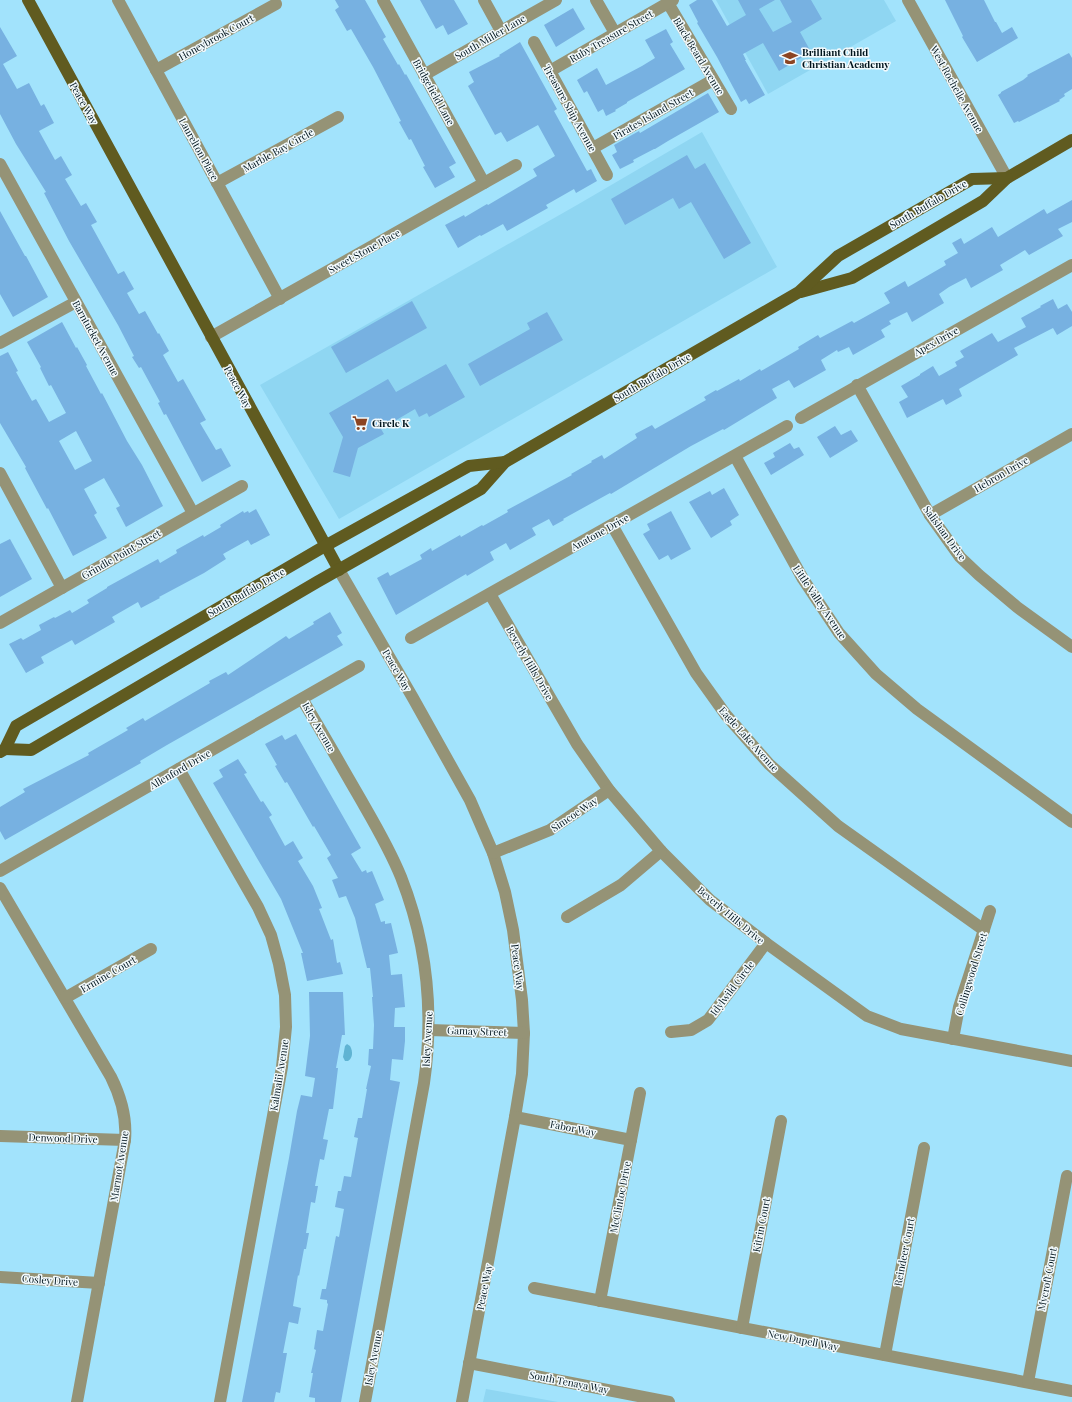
<svg xmlns="http://www.w3.org/2000/svg" width="1072" height="1402" font-family="'Playfair Display',serif">
<style>
.built{fill:#8fd6f2}
.water{fill:#60b4d3}
.building{fill:#77b1e1;fill-rule:evenodd}
.lines{fill:none;stroke-linecap:round;stroke-linejoin:round}
.minor{stroke:#959376;stroke-width:12}
.major{stroke:#605b20;stroke-width:12}
.labels{text-anchor:middle;stroke-width:3;stroke-linejoin:round;paint-order:stroke}
.street-label{font-size:10px;fill:#00141d;stroke:#f2fafd}
.poi-label{font-size:10px;font-weight:bold;fill:#00141d;stroke:#f2fafd;text-anchor:start}
</style>
<rect width="100%" height="100%" fill="#a2e3fc"/>
<g class="built">
<polygon points="716,0 884,0 896,21 768,94"/>
<polygon points="702,132 777,267 339,519 260,385 577,205"/>
<polygon points="486,1389 558,1402 483,1402"/>
</g>
<path class="water" d="M347,1044L350,1046C353,1051 353,1058 348,1061H345L343,1057L345,1046Z"/>
<g class="building">
<polygon points="335,0 365,0 386,37 383,39 398,65 399,64 405,75 406,74 456,163 449,167 455,177 435,188 423,167 425,166 411,139 409,140 399,122 401,121 373,67 351,29 347,31 335,10 339,7"/>
<polygon points="420,0 454,0 468,24 448,35 443,25 436,29"/>
<polygon points="697,0 712,0 727,26 746,15 738,0 775,0 759,9 773,32 792,22 780,0 811,0 822,19 800,32 811,52 779,71 763,43 743,54 746,60 745,60 765,95 749,104 746,99 741,102 717,57 697,23 698,22 689,5"/>
<polygon points="945,0 984,0 995,22 996,22 1002,33 1012,27 1018,38 977,62 962,37 963,36"/>
<polygon points="573,8 585,29 556,47 544,25"/>
<polygon points="0,27 17,56 3,64 17,89 29,83 41,106 44,104 54,123 39,131 55,160 61,156 72,175 65,179 81,206 86,203 97,222 91,225 118,274 124,271 134,289 127,293 139,314 145,311 158,334 159,333 169,351 163,355 178,382 183,379 206,420 200,423 216,450 221,448 231,466 202,482 166,414 164,415 158,403 160,402 141,367 139,368 132,357 134,356 118,325 69,241 44,193 46,192 16,144 0,114"/>
<polygon points="666,29 673,42 670,44 685,69 627,102 627,103 615,110 616,111 606,116 603,109 598,112 587,91 584,93 577,80 597,68 606,85 642,66 655,58 645,40"/>
<polygon points="520,42 557,109 554,111 587,171 591,169 597,181 576,193 574,189 546,205 548,208 507,231 503,224 481,236 480,235 458,248 445,225 464,215 465,217 487,204 488,205 537,176 533,169 555,156 538,125 507,142 501,132 495,135 468,86 474,82 469,72 500,56 499,55"/>
<polygon points="1069,53 1072,58 1072,89 1064,94 1065,96 1059,100 1060,101 1019,122 1018,121 1014,123 998,95 1001,93 1001,92 1023,80 1028,76 1027,75"/>
<polygon points="708,93 719,112 668,141 655,149 654,149 633,160 634,162 620,169 612,155 617,152 614,145 639,131 640,133"/>
<polygon points="687,155 695,169 705,163 751,243 724,259 691,202 679,209 673,198 625,225 611,199"/>
<polygon points="1072,200 1072,222 1058,229 1063,236 1029,255 1025,250 1000,265 1003,270 971,288 966,278 949,287 939,294 944,303 912,322 907,312 889,321 891,324 881,330 885,337 853,355 849,347 838,352 837,350 821,360 826,370 794,388 789,380 772,389 777,398 724,430 723,429 691,446 611,494 610,493 563,519 564,520 553,526 549,519 532,528 536,535 510,550 506,543 490,552 494,560 467,576 466,574 396,615 377,578 388,572 390,576 422,559 420,555 431,548 432,551 460,535 461,537 482,525 483,526 508,512 507,510 572,475 571,474 592,462 591,461 602,455 604,459 637,438 635,434 652,425 655,429 706,400 704,397 716,390 717,391 739,379 740,381 760,369 761,371 799,349 798,347 818,335 820,338 852,321 854,323 890,303 884,293 905,281 908,287 946,265 944,261 958,253 952,243 961,238 964,244 992,227 998,237 1044,209 1047,214"/>
<polygon points="0,211 25,256 26,256 48,297 13,317 0,294"/>
<polygon points="1053,299 1058,309 1067,304 1072,312 1072,326 1057,335 1053,328 1014,348 1018,355 959,389 962,396 946,405 943,399 907,418 899,402 908,397 901,386 920,375 920,374 933,366 939,376 957,366 955,362 964,357 960,351 992,333 998,342 1026,327 1021,318 1041,307 1040,306"/>
<polygon points="412,301 427,328 346,373 331,347"/>
<polygon points="547,312 563,340 480,386 468,364 530,329 527,323"/>
<path d="M62,322L76,348L77,347L87,365L86,366L101,394L102,393L127,441L142,465L163,506L126,527L116,508L120,506L104,478L84,489L97,513L94,515L107,538L73,556L48,508L47,509L25,468L26,467L0,423V356L8,352L18,371L16,372L32,401L36,399L49,422L66,413L51,385L49,386L40,368L41,367L27,342ZM76,431L92,461L75,470L59,441Z"/>
<polygon points="446,364 465,397 429,417 427,413 419,417 415,409 381,429 384,434 358,448 350,477 333,472 343,437 329,413 388,379 396,392"/>
<polygon points="835,426 841,435 851,430 858,441 830,458 817,437"/>
<polygon points="790,443 794,449 799,447 804,455 771,475 764,463 775,457 773,453"/>
<polygon points="724,488 739,515 730,521 732,525 711,538 689,502 710,491 712,495"/>
<polygon points="256,509 270,535 251,545 248,540 223,554 226,559 204,573 159,597 160,598 141,608 138,602 112,617 115,622 75,645 72,640 41,657 44,663 26,673 9,644 21,638 23,640 41,630 39,625 54,617 55,618 70,610 72,613 89,603 87,600 107,588 107,587 158,559 160,563 177,553 176,550 203,535 204,537 221,527 220,525 243,511 244,513 248,511 249,513"/>
<polygon points="671,511 691,549 671,560 668,555 659,560 643,534 650,530 647,524"/>
<polygon points="10,539 32,579 0,597 0,544"/>
<polygon points="330,612 342,633 337,636 343,645 167,745 140,761 141,763 5,840 0,831 0,807 25,792 23,789 89,755 88,753 128,730 126,728 143,718 145,721 210,683 209,681 226,672 228,675 286,636 289,639 314,624 313,622"/>
<polygon points="296,734 361,848 351,854 362,872 366,870 367,873 372,871 384,900 375,904 381,922 385,921 385,924 391,923 398,953 389,955 391,975 402,974 405,1007 395,1008 394,1027 405,1027 405,1041 403,1060 392,1059 390,1080 400,1082 341,1402 315,1402 315,1398 309,1397 313,1373 311,1373 316,1350 314,1349 317,1330 323,1331 328,1304 327,1303 327,1300 320,1299 322,1289 326,1289 336,1236 339,1237 344,1209 335,1207 338,1191 341,1191 344,1176 351,1177 358,1138 354,1137 358,1118 362,1118 367,1089 366,1089 371,1066 368,1065 369,1049 373,1049 374,1025 372,997 373,997 370,968 367,968 355,918 346,896 339,898 332,880 338,878 327,858 331,855 314,826 313,827 287,782 285,783 275,766 277,765 265,744 282,735 285,740"/>
<polygon points="238,759 247,773 244,774 261,802 263,801 272,815 269,817 285,846 293,841 303,858 298,861 313,886 322,908 319,909 331,940 333,939 337,963 340,962 343,974 307,981 301,953 303,953 281,899 213,783 223,777 219,770"/>
<polygon points="309,992 343,992 345,1035 342,1035 336,1068 338,1068 333,1109 329,1109 323,1139 328,1140 324,1160 320,1159 315,1186 318,1186 315,1203 311,1202 306,1233 309,1233 306,1249 304,1249 299,1276 298,1275 293,1306 301,1308 298,1324 289,1322 283,1353 287,1353 280,1393 276,1392 274,1402 242,1402 289,1158 297,1111 301,1095 312,1097 315,1078 305,1076 310,1036"/>
</g>
<g class="lines">
<g class="minor">
<polyline points="118,0 280,299"/>
<polyline points="383,0 484,183"/>
<polyline points="484,0 501,31"/>
<polyline points="596,0 615,33"/>
<polyline points="908,0 1007,178"/>
<polyline points="668,3 731,109"/>
<polyline points="534,42 607,175"/>
<polyline points="156,70 276,4"/>
<polyline points="550,71 673,0"/>
<polyline points="424,75 556,0"/>
<polyline points="593,148 713,80"/>
<polyline points="0,164 193,513"/>
<polyline points="217,183 338,117"/>
<polyline points="211,337 516,165"/>
<polyline points="0,343 76,302"/>
<polyline points="857,385 930,515 960,557 979,575 1017,607 1072,647"/>
<polyline points="801,418 1072,265"/>
<polyline points="735,456 803,579 839,633 876,674 917,709 1072,822"/>
<polyline points="0,473 62,588"/>
<polyline points="930,515 1072,434"/>
<polyline points="612,525 696,673 726,715 769,764 838,826 984,930"/>
<polyline points="339,570 413,698 470,800 493,853 505,892 513,930 522,1000 524,1033 522,1074 515,1117 462,1402"/>
<polyline points="490,594 577,744 609,790 661,851 710,900 766,943 867,1016 901,1029 1072,1061"/>
<polyline points="0,623 242,486"/>
<polyline points="411,638 787,426"/>
<path d="M302,699C321,730 339,762 357,793C373,821 389,847 401,877C427,943 434,1013 424,1083L365,1402"/>
<polyline points="179,769 258,907 271,935 279,964 285,995 286,1027 282,1067 220,1402"/>
<polyline points="493,853 550,830 609,790"/>
<polyline points="0,871 359,666"/>
<path d="M0,888L111,1077C121,1097 127,1117 125,1140L77,1402"/>
<polyline points="567,917 621,885 661,851"/>
<polyline points="65,998 151,949"/>
<polyline points="429,1030 524,1033"/>
<polyline points="671,1032 691,1030 708,1020 766,943"/>
<polyline points="953,1039 959,1007 990,911"/>
<polyline points="515,1117 631,1140"/>
<polyline points="0,1136 125,1140"/>
<polyline points="0,1277 99,1283"/>
<polyline points="534,1288 1072,1391"/>
<polyline points="600,1301 640,1093"/>
<polyline points="742,1328 781,1121"/>
<polyline points="885,1355 924,1148"/>
<polyline points="469,1363 669,1402"/>
<polyline points="1028,1382 1067,1176"/>
</g>
<g class="major">
<polyline points="28,0 339,570"/>
<polyline points="801,292 852,278 983,201 1007,178 1072,140"/>
<polyline points="5,749 31,750 317,582 481,489 505,462 799,292 838,256 972,179 1007,178"/>
<polyline points="0,752 5,749 16,726 325,546 469,466 505,462"/>
</g>
</g>
<defs>
<symbol id="school-bare" viewBox="-9 -9 18 18"><path d="M0-5L7-2L0 1L-7-2ZM-4 1L0 2.5L4 1V4Q0 6-4 4Z" fill="#8c4422" stroke="#f2fafd" stroke-width="2.5" paint-order="stroke"/></symbol>
<symbol id="supermarket-bare" viewBox="-9 -9 18 18"><path d="M-6-5.5h2.5l.6 2H6L4.5 2H-2.5L-4.4-4H-6ZM-1.5 3.2a1.3 1.3 0 1 0 .1 0ZM3 3.2a1.3 1.3 0 1 0 .1 0Z" fill="#8c4422" stroke="#f2fafd" stroke-width="2.5" paint-order="stroke"/></symbol>
</defs>
<g fill-rule="evenodd">
<use href="#school-bare" x="779" y="47" width="22" height="22"/>
<use href="#supermarket-bare" x="349" y="412" width="22" height="22"/>
</g>
<g class="labels">
<g class="street-label">
<text transform="translate(611 36) rotate(-30)" y="4">Ruby Treasure Street</text>
<text transform="translate(216 37) rotate(-29)" y="4">Honeybrook Court</text>
<text transform="translate(490 37) rotate(-30)" y="4">South Miller Lane</text>
<text transform="translate(699 56) rotate(59)" y="4">Black Beard Avenue</text>
<text transform="translate(957 89) rotate(61)" y="4">West Rochelle Avenue</text>
<text transform="translate(434 92) rotate(61)" y="4">Bridgefield Lane</text>
<text transform="translate(84 103) rotate(61)" y="4">Peace Way</text>
<text transform="translate(570 108) rotate(61)" y="4">Treasure Ship Avenue</text>
<text transform="translate(653 114) rotate(-30)" y="4">Pirates Island Street</text>
<text transform="translate(199 149) rotate(61)" y="4">Laurelton Place</text>
<text transform="translate(278 150) rotate(-29)" y="4">Marble Bay Circle</text>
<text transform="translate(928 204) rotate(-30)" y="4">South Buffalo Drive</text>
<text transform="translate(364 251) rotate(-29)" y="4">Sweet Stone Place</text>
<text transform="translate(96 338) rotate(61)" y="4">Barntucket Avenue</text>
<text transform="translate(936 341) rotate(-29)" y="4">Apex Drive</text>
<text transform="translate(652 377) rotate(-30)" y="4">South Buffalo Drive</text>
<text transform="translate(238 387) rotate(62)" y="4">Peace Way</text>
<text transform="translate(1001 474) rotate(-30)" y="4">Hebron Drive</text>
<text transform="translate(600 532) rotate(-29)" y="4">Anatone Drive</text>
<text transform="translate(945 533) rotate(54)" y="4">Salishan Drive</text>
<text transform="translate(121 554) rotate(-30)" y="4">Grindle Point Street</text>
<text transform="translate(246 592) rotate(-30)" y="4">South Buffalo Drive</text>
<text transform="translate(820 602) rotate(56)" y="4">Little Valley Avenue</text>
<text transform="translate(530 663) rotate(60)" y="4">Beverly Hills Drive</text>
<text transform="translate(397 670) rotate(60)" y="4">Peace Way</text>
<text transform="translate(319 727) rotate(60)" y="4">Isley Avenue</text>
<text transform="translate(749 739) rotate(48)" y="4">Eagle Lake Avenue</text>
<text transform="translate(180 769) rotate(-30)" y="4">Allenford Drive</text>
<text transform="translate(574 814) rotate(-34)" y="4">Simcoe Way</text>
<text transform="translate(731 915) rotate(40)" y="4">Beverly Hills Drive</text>
<text transform="translate(518 967) rotate(83)" y="4">Peace Way</text>
<text transform="translate(108 974) rotate(-30)" y="4">Ermine Court</text>
<text transform="translate(971 974) rotate(-73)" y="4">Collingwood Street</text>
<text transform="translate(732 988) rotate(-53)" y="4">Idylwild Circle</text>
<text transform="translate(477 1031) rotate(2)" y="4">Gamay Street</text>
<text transform="translate(427 1039) rotate(-87)" y="4">Isley Avenue</text>
<text transform="translate(279 1075) rotate(-81)" y="4">Kalmalii Avenue</text>
<text transform="translate(573 1128) rotate(11)" y="4">Fabor Way</text>
<text transform="translate(63 1138) rotate(2)" y="4">Denwood Drive</text>
<text transform="translate(119 1166) rotate(-81)" y="4">Marmot Avenue</text>
<text transform="translate(620 1197) rotate(-79)" y="4">McClintoc Drive</text>
<text transform="translate(761 1225) rotate(-79)" y="4">Kitrin Court</text>
<text transform="translate(904 1252) rotate(-79)" y="4">Reindeer Court</text>
<text transform="translate(1047 1279) rotate(-79)" y="4">Mycroft Court</text>
<text transform="translate(50 1280) rotate(4)" y="4">Cosley Drive</text>
<text transform="translate(484 1287) rotate(-79)" y="4">Peace Way</text>
<text transform="translate(803 1340) rotate(11)" y="4">New Dupell Way</text>
<text transform="translate(373 1358) rotate(-79)" y="4">Isley Avenue</text>
<text transform="translate(569 1382) rotate(11)" y="4">South Tenaya Way</text>
</g>
<g class="poi-label">
<text x="802" y="56">Brilliant Child<tspan x="802" dy="12">Christian Academy</tspan></text>
<text x="372" y="427">Circle K</text>
</g>
</g>
</svg>
